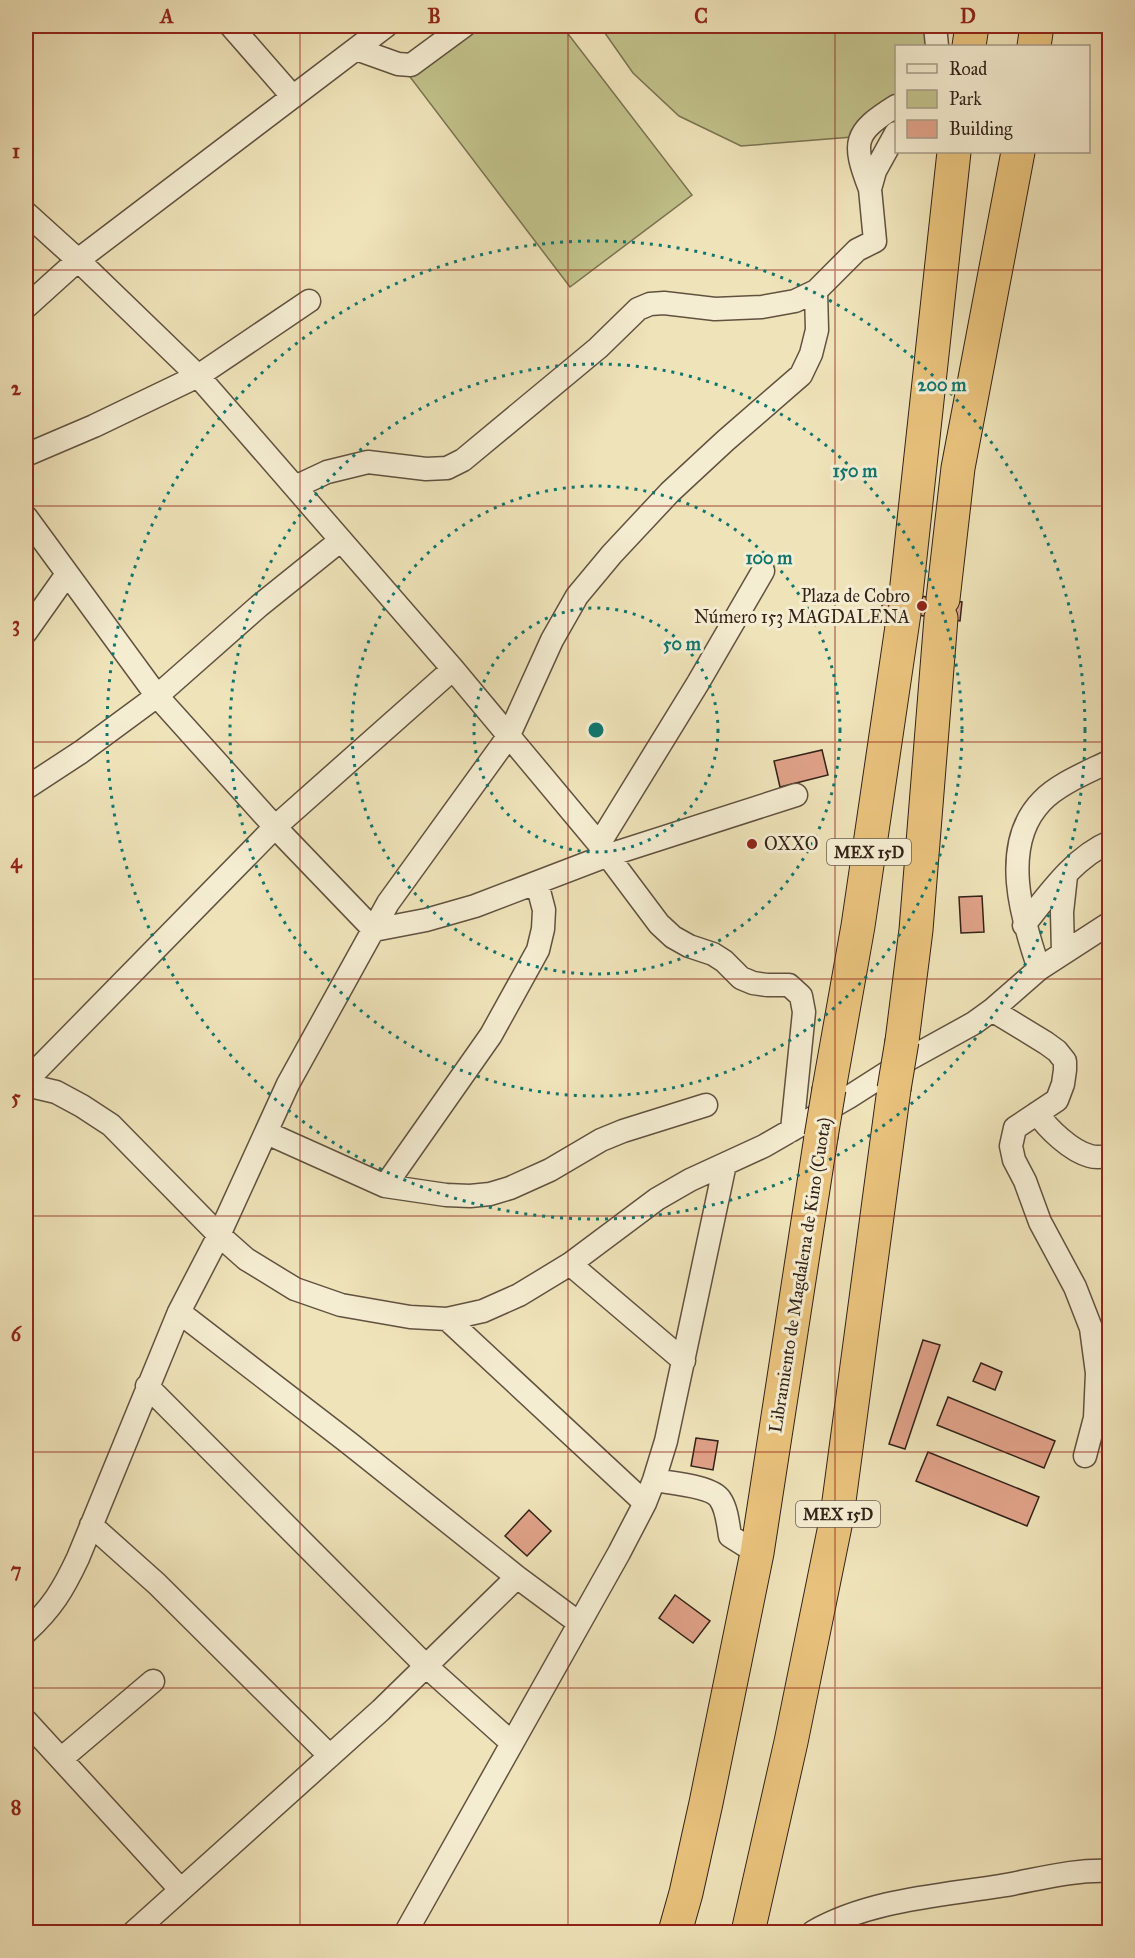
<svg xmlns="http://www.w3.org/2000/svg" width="1135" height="1958" font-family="'IM FELL Great Primer',serif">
  <rect width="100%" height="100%" fill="#efe3b9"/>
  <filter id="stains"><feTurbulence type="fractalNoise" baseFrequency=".00333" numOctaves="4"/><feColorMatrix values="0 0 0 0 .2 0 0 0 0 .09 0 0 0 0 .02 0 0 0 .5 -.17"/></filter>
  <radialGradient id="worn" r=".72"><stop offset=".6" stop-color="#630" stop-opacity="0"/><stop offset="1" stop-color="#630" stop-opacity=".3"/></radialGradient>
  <!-- green -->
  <path fill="#c1c18a" stroke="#7a7251" stroke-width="1.5" d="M470,26h92l130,169 -122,92 -163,-214z
    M600,26h335l-5,20h-34v61l-31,29 -124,10 -62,-30 -46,-43z"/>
  <!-- building -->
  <path fill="#e0a289" stroke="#322218" stroke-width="1.5" d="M885,591l77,11 -2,19 -79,-11z
    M822,750l6,25 -48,12 -6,-26z
    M982,896l2,36 -23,1 -2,-36z
    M923,1340l17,5 -35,104 -16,-5z
    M981,1363l21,9 -7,18 -22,-9z
    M948,1397l107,44 -11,27 -107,-43z
    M696,1438l22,3 -5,29 -22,-4z
    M928,1452l111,45 -12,29 -111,-45z
    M529,1510l22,21 -24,25 -22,-20z
    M675,1595l35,26 -17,22 -34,-25z"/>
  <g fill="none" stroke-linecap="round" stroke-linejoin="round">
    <!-- minor casing -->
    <g stroke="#615240" stroke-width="25">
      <path id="minor" d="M231,26l62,71
        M935,26l2,20
        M356,49l42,15 13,1 53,-39
        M870,189c-18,-47 -17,-56 26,-83
        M26,213l52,47 120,116 49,56 206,237 146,175 60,80 14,13 16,9 24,8 11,7 17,17 12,5 14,2h22l12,11 3,16 -12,118
        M26,307l52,-47 308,-234
        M26,455l68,-29 104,-50 111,-75
        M295,487l32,-15 41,-10 58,7 21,-1 16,-8 135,-112 40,-39 12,-5 14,-1 51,6 47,-2 33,-6 21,-10 41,-41 18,-9 -5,-52 5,-18 21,-38
        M26,517l131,179 118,131 99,103 52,-10 49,-14 131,-50 190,-61
        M26,632l41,-58
        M26,788l55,-36 76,-56 102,-90 82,-66
        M599,844l99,-161 65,-112
        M1024,925c24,-30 50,-68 86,-83
        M1063,953l-1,-41 4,-36
        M1039,969c-17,-50 -40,-124 3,-168 16,-17 46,-29 68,-40
        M992,1010l54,33 11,8 8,10v9l-2,14 -6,16 -42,28 -4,18 3,14 11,21 15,41 35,65 16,41 6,45 -2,45 -10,38
        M26,1081l249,-254 178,-158
        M26,1085l30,7 26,14 29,19 108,110 27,24 49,30 46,16 69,12 37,2 36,-8 36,-16 51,-31 87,-65 33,-19 74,-34 85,-49 58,-37 67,-37 18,-13 47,-41 71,-46
        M1037,1113c11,16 34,38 53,43 6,2 13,1 20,0
        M267,1133l118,53 61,9 24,1 20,-2 20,-6 40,-18 51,-30 22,-9 83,-26
        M385,1186l106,-151 47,-85 5,-21 1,-19 -7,-27
        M570,1264l114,97
        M179,1312l170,131 168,134 62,46
        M447,1319l198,184
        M147,1386l279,280 86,77
        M654,1480c16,3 58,6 66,19 7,10 8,25 10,37l27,17
        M91,1525l66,59 173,172
        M26,1632c26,-24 37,-42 52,-74l101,-246 40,-77 69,-151 100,-181 120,-166 44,-97 25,-44 35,-42 58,-62 55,-51 76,-66 10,-21 6,-24 -1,-39
        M26,1721l154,168
        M61,1759l92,-78
        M134,1932l247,-222 136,-133
        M406,1932l213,-379 26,-50 9,-23 12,-39 59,-277
        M813,1932c56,-32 124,-36 187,-46 37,-6 72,-17 110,-15"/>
    </g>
    <!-- highway casing -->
    <g stroke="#322218" stroke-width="35">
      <path id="highway" d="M969,46l3,-20
        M1034,46l3,-20
        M906,594l48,-442
        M943,599l15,-131 60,-316
        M902,1041l14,-111 25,-312
        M829,1089l29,-163 46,-313
        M675,1932l11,-39 20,-90 51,-250 64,-416
        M748,1932l43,-190 46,-226 57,-427"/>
    </g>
    <!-- minor -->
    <use href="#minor" stroke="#f5edd2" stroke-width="22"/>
    <!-- highway -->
    <use href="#highway" stroke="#e8c27c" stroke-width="33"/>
    <!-- highway-bridge casing -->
    <g stroke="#322218" stroke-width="35" stroke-linecap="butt">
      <path id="highway-bridge" d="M894,1089l8,-48
        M821,1137l8,-48"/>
    </g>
    <!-- highway-bridge -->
    <use href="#highway-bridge" stroke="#e8c27c" stroke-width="33"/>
  </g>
  <!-- grid -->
  <path fill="none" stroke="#8f2418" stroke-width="1.5" stroke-opacity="0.55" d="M300,26v1906M568,26v1906M835,26v1906M26,270h1084M26,506h1084M26,742h1084M26,979h1084M26,1216h1084M26,1452h1084M26,1688h1084"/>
  <!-- distance rings -->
  <g fill="none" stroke="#0f766e" stroke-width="3" stroke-dasharray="3 6">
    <circle cx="596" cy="730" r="122"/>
    <circle cx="596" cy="730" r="244"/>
    <circle cx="596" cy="730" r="366"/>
    <circle cx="596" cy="730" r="489"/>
  </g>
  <!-- markers -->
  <g fill="#8f2418" stroke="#f5edd2" stroke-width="2">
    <circle cx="922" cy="606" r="6"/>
    <circle cx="752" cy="844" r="6"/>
  </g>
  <g text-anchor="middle" stroke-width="6" stroke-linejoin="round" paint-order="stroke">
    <!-- shield labels -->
    <g fill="#f5edd2" stroke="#6c5f50" stroke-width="1.5">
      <rect x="827" y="839" width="84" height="26" rx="4.5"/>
      <rect x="796" y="1501" width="84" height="26" rx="4.5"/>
    </g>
    <g font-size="16" font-weight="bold" fill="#322218">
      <text x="869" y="858">MEX 15D</text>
      <text x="838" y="1520">MEX 15D</text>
    </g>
    <!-- poi labels -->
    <g font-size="18" fill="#322218" stroke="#f5edd2" text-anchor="end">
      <text x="910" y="602">Plaza de Cobro<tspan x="910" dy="21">Número 153 MAGDALENA</tspan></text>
      <text x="764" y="850" text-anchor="start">OXXO</text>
    </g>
    <!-- street labels -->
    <g font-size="18" fill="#322218" stroke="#f5edd2">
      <text transform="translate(800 1275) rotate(-81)" y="6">Libramiento de Magdalena de Kino (Cuota)</text>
    </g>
  </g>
  <circle cx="596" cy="730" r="9" fill="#0f766e" stroke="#f5edd2" stroke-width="3"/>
  <g font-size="18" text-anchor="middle" font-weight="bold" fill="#0f766e" stroke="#f5edd2" stroke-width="6" stroke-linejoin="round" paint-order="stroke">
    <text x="942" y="391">200 m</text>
    <text x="855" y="477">150 m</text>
    <text x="769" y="564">100 m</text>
    <text x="682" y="650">50 m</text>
  </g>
  <!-- margin -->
  <rect width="1135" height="1958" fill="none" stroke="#efe3b9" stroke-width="66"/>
  <!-- legend -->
  <rect x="895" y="45" width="195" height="108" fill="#f5edd2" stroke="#a79c88" stroke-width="1.5"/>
  <rect x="907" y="64" width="30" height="9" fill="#f5edd2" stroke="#a79c88" stroke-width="1.5"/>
  <text x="949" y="75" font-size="18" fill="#322218">Road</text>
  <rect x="907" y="90" width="30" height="18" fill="#c1c18a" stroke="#a79c88" stroke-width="1.5"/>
  <text x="949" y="105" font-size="18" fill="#322218">Park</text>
  <rect x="907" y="120" width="30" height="18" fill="#e0a289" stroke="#a79c88" stroke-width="1.5"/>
  <text x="949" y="135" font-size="18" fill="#322218">Building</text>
  <rect x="33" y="33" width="1069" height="1892" fill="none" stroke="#8f2418" stroke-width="2"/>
  <g font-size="20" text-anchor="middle" font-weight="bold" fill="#8f2418">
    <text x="167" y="23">A</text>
    <text x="434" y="23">B</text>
    <text x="701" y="23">C</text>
    <text x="968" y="23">D</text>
    <text x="16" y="158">1</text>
    <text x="16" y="395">2</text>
    <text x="16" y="631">3</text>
    <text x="16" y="868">4</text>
    <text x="16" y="1104">5</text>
    <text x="16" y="1341">6</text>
    <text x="16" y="1577">7</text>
    <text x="16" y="1814">8</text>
  </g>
  <rect width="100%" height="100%" filter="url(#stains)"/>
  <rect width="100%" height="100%" fill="url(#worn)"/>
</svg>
